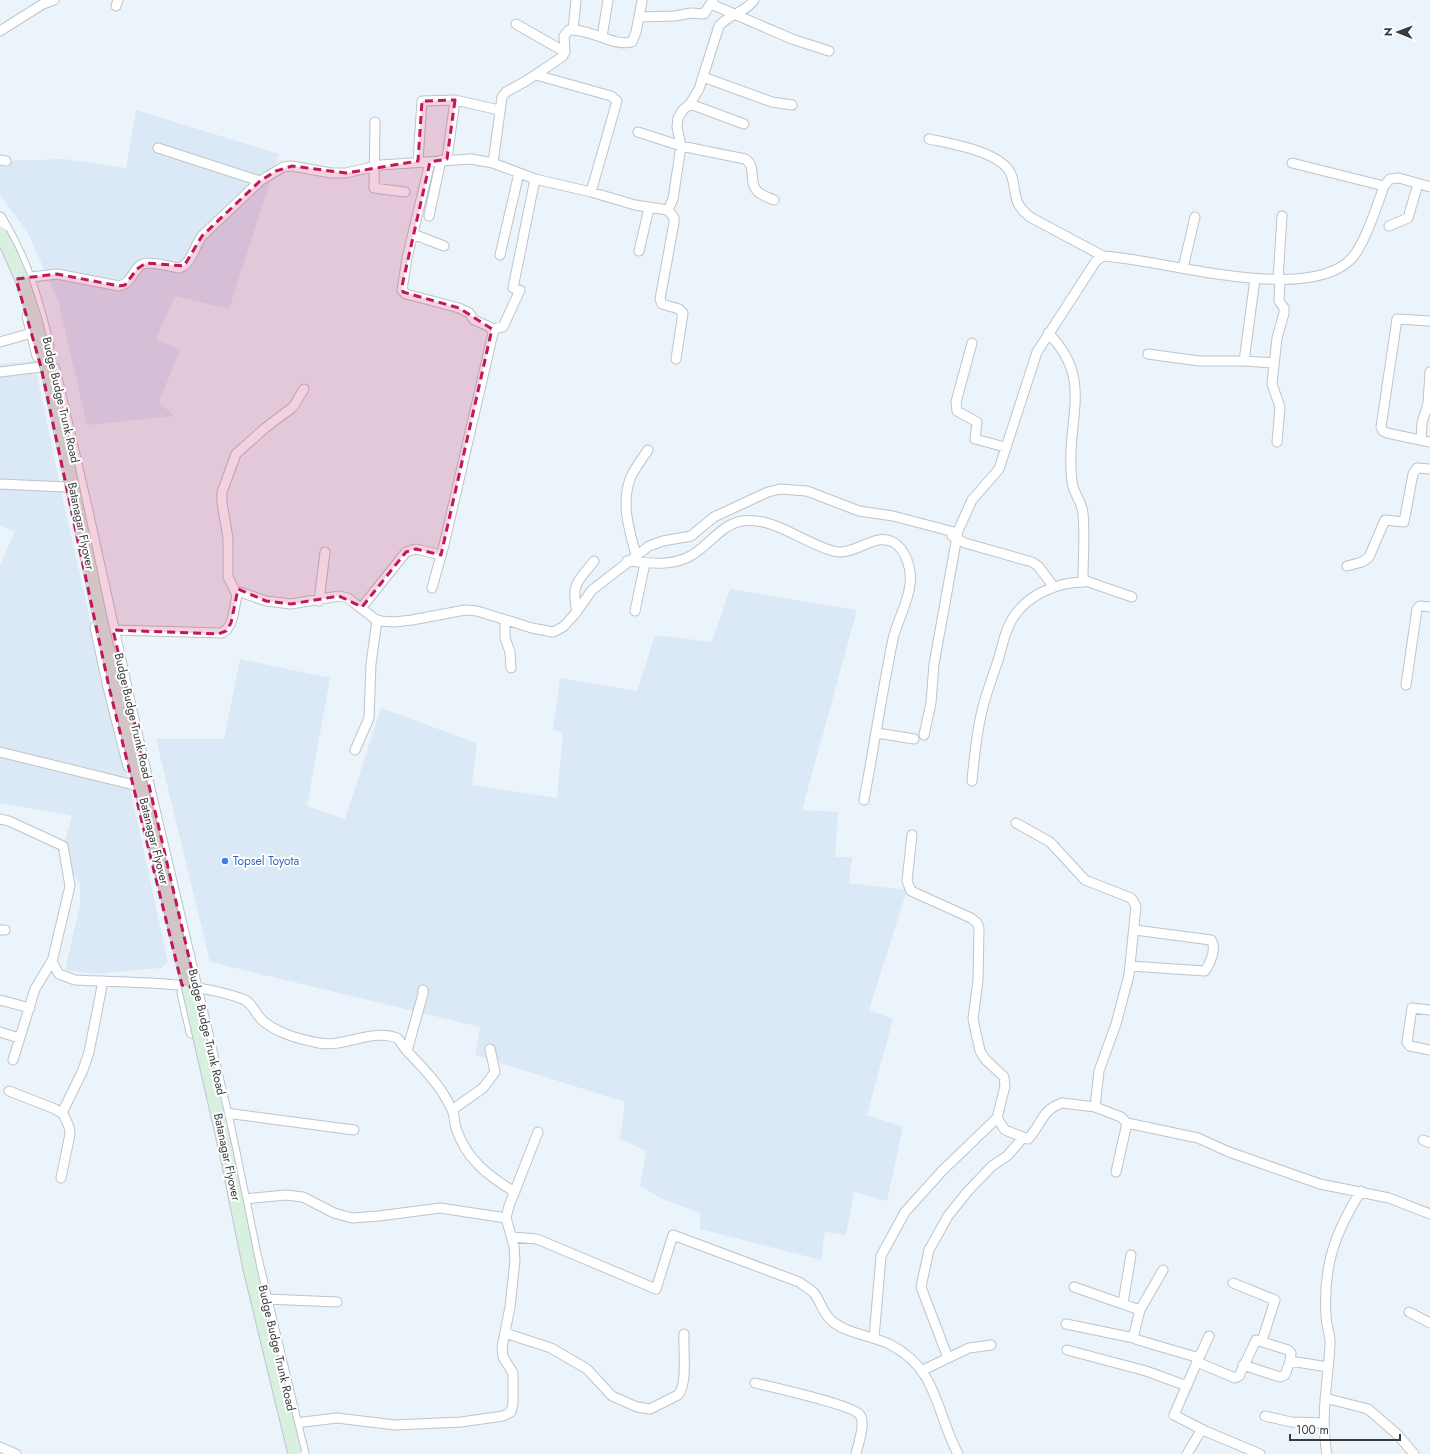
<svg xmlns="http://www.w3.org/2000/svg" width="1430" height="1454" font-family="Jost,sans-serif">
  <rect width="100%" height="100%" fill="#ecf4fb"/>
  <!-- built -->
  <path fill="#dbe8f5" d="M136,110l143,44 -50,155 -54,-13 -19,43 24,11 -21,52 15,14 -87,9 -29,-125 -31,-69 -27,-36v-34l64,-2 62,9z
    M34,361l36,171 60,256 38,174 -7,6 -68,6 -28,-4 15,-65v-22l-20,-26 12,-41 -72,-13v-237l15,-35 -15,-5v-162z
    M730,589l127,21 -55,200 36,2 -3,45h17l-3,26 58,7 -38,120 24,9 -26,96 36,12 -16,74 -33,-9 -8,43 -21,-3 -4,28 -121,-31v-16l-38,-14 -22,-13 6,-35 -26,-12 5,-37 -150,-47 5,-28 -270,-65 -54,-223h68l16,-80 90,19 -23,128 38,13 36,-111 96,35 -5,42 85,13 6,-65 -10,-3 7,-52 77,13 18,-56 57,7z"/>
  <g fill="none" stroke-linecap="round" stroke-linejoin="round">
    <!-- minor casing -->
    <g stroke="#bdc4cb" stroke-width="11">
      <path id="minor" d="M711,4l81,35 37,12
        M116,6l2,-6
        M639,17l36,-1 16,-3 13,1 9,-14
        M516,24l49,28
        M573,30l3,-30
        M0,31l43,-27 11,-4
        M602,37l6,-37
        M536,75l75,21 6,5 -26,91
        M703,77l69,25 20,3
        M690,104l54,20
        M375,122l-1,66 31,4
        M638,132l43,14 64,13c12,7 3,22 12,32 4,4 12,7 17,9
        M929,139c23,5 76,13 83,38 5,20 1,26 18,40l73,39
        M158,148l102,33
        M447,159l8,-59
        M0,160l6,1
        M418,161l4,-60 33,-1 44,10
        M430,162l-23,96 -5,32 4,4 53,14 10,5 5,7 16,7 3,6 -49,212 -12,43
        M493,163l9,-66 4,-5 20,-11 36,-24 3,-5 -1,-16 5,-6c20,-2 45,17 63,12l4,-10 6,-31
        M1292,163l92,23
        M668,210l6,8v5l-14,76 2,5 17,5 4,4 -7,46
        M429,216l12,-56
        M1389,226l19,-8 10,-34
        M413,234l31,12
        M639,251l10,-43
        M500,255l19,-82
        M1183,268l12,-51
        M23,278l34,-4 62,12c15,-3 14,-22 28,-23 10,0 22,3 32,5 13,-4 15,-22 23,-32l58,-55 23,-14 9,-1 39,7h15l35,-8 90,-6 22,4 42,16 56,13 44,13 33,5 5,-11 8,-53 -4,-19 1,-9 5,-8 7,-6 9,-15 20,-63c10,-12 26,-13 35,-26
        M1278,280l4,-64
        M513,288l22,-109
        M1430,321l-33,-2 -16,108 2,4 4,2 43,9
        M492,329l11,-2 17,-37
        M1048,333c45,45 20,82 23,136 0,6 1,13 2,18 3,9 9,16 10,26 2,22 0,46 0,67l49,17
        M0,342l32,-9
        M972,343l-16,59 1,9 20,11 -2,17 30,8
        M1148,354l51,7h45l11,-82
        M1244,361l30,2
        M0,372l41,-5
        M1421,440l1,-17 6,-20 2,-31
        M1277,442l3,-35 -8,-23 5,-46 7,-25v-5l-5,-7 1,-21
        M0,484l66,3
        M952,536l13,7 67,19 6,4 16,21
        M636,555c-7,-26 -15,-50 -6,-76 4,-10 12,-20 18,-29
        M627,561c21,2 46,6 65,-6 16,-9 30,-31 50,-34 31,-5 61,22 91,30 21,6 41,-19 60,-9 13,7 19,28 17,42 -2,20 -13,37 -17,55 -11,53 -19,108 -29,161
        M1347,566l15,-4 7,-5 16,-37 19,2 9,-48 4,-6 13,1
        M237,595l-9,-18v-39l-6,-35v-11l14,-38 29,-26 28,-21 11,-18
        M319,601l6,-49
        M362,607l44,-55 10,-3 25,6
        M635,611l10,-48
        M577,612c-6,-29 0,-29 17,-51
        M505,620v18l5,14 1,16
        M113,630l109,3c12,-6 12,-26 15,-38l3,-3 26,9 25,3 48,-8 9,2 27,21 6,2 13,1 18,-2 53,-10 12,1 55,17 21,4 10,-5 12,-13 17,-24 57,-44 14,-5 28,-5 23,-19 54,-25 12,-3 27,2 52,20 34,5 61,16 4,-1 14,-31 27,-31 38,-117 59,-91 7,-5c59,3 205,50 249,2 13,-15 25,-52 32,-72l6,-7 9,-1 31,9
        M1406,685l11,-76 3,-3 10,1
        M877,733l37,6
        M924,735l7,-32 3,-39 24,-133
        M355,750l14,-32 2,-54 6,-44
        M0,752l134,33
        M972,781c2,-22 4,-44 9,-66 4,-20 12,-38 18,-58 4,-14 7,-30 16,-42 14,-21 44,-33 69,-33
        M0,819l9,2 54,25 7,40 -18,76 7,12 16,6c55,3 115,0 168,19 10,4 12,15 20,22 16,13 36,18 56,22 26,5 53,-15 78,-5 4,4 7,10 11,14 16,17 33,34 43,56 4,6 3,14 5,20 10,31 32,48 59,64
        M912,835l-5,46 4,10 60,27 6,5 2,5 -1,52 -5,39 7,32 5,8 19,18 1,9 -8,32 8,12 23,9c13,-13 13,-29 34,-36l33,4 4,-36 17,-47 13,-49 7,-69 -5,-8 -46,-18 -35,-38 -34,-19
        M0,930h5
        M1130,966l75,5c5,-7 12,-23 6,-31l-76,-10
        M0,1000l30,8
        M1430,1010l-18,-2 -5,34 3,4 20,4
        M0,1032l19,6
        M407,1051l16,-57v-4
        M13,1060l22,-71 18,-30
        M9,1091l46,18 8,5
        M1095,1107l26,10 6,6 -11,49
        M452,1110l31,-22 12,-16 -5,-23
        M226,1113l128,17
        M1127,1123l71,15 31,14 91,32 69,14 41,16
        M1423,1140l7,3
        M61,1178l9,-44c0,-11 -7,-16 -7,-23l20,-41 6,-18 14,-71
        M244,1199l42,-4 17,2 31,16 18,5 27,-2 61,-8 66,10
        M512,1237l25,2 119,50 17,-54 126,47c5,4 11,7 15,11 7,9 9,21 18,28 15,13 42,15 59,24 47,24 45,68 67,109
        M1233,1283l42,17 -13,41
        M1074,1287l66,23 -6,24v4l4,2 58,17 1,5 -23,53 31,16 55,23
        M266,1299l71,3
        M1123,1303l8,-48
        M1140,1310l23,-40
        M1409,1312l21,11
        M1066,1324l68,14
        M505,1333l46,15 36,21 25,27 25,11 13,2 28,-14c10,-12 5,-44 6,-61
        M1209,1336l-12,26 38,16 4,-2 17,-36 32,10 3,3 -1,8
        M874,1338l7,-82 24,-44 37,-41 55,-53
        M1067,1350l79,21 41,15
        M948,1358l-27,-71 8,-37 19,-34 20,-25 24,-25 15,-10 16,-18
        M1243,1365l37,12 5,-2 5,-14 38,6
        M923,1370l46,-22 22,-3
        M755,1383c16,4 98,22 105,32 6,9 -2,29 -4,39
        M1325,1398l43,11 30,26 16,19
        M1265,1416l26,6 32,1
        M295,1423l42,-5 58,7 66,-3 42,-6 8,-4 2,-8v-31l-10,-16 -1,-10 8,-40 5,-47 -1,-14 -8,-28 3,-12 29,-74
        M0,1447l16,7
        M1187,1454l15,-25
        M1327,1454c-7,-37 1,-72 3,-109 1,-10 -4,-20 -4,-30 -3,-49 9,-83 35,-124"/>
    </g>
    <!-- tertiary casing -->
    <g stroke="#bdc4cb" stroke-width="13">
      <path id="tertiary" d="M0,218c26,44 36,79 48,128
        M28,316l10,40
        M54,369l32,138 53,239 89,377 27,131 48,200
        M96,627l13,60 20,79
        M183,993l9,39"/>
    </g>
    <!-- minor -->
    <use href="#minor" stroke="#fff" stroke-width="9"/>
    <!-- tertiary -->
    <use href="#tertiary" stroke="#fff" stroke-width="11"/>
    <!-- secondary-bridge casing -->
    <g stroke="#bdc4cb" stroke-width="15" stroke-linecap="butt">
      <path id="secondary-bridge" d="M0,233l9,17 13,30 13,40 12,47 55,260 62,254 62,270 24,118 45,185"/>
    </g>
    <!-- secondary-bridge -->
    <use href="#secondary-bridge" stroke="#d8f0e0" stroke-width="13"/>
  </g>
  <!-- marked area -->
  <path fill="#c2185b" fill-opacity="0.2" stroke="#c2185b" stroke-width="3" stroke-dasharray="8 5" stroke-linejoin="round" d="M455,100l-8,59 -17,3 -28,124 1,6 56,16 33,21 -51,226 -25,-6 -10,3 -44,55 -23,-11 -48,8 -25,-3 -28,-12 -7,34 -5,8 -8,3 -105,-4 83,358 -14,-3 -73,-298 -68,-320 -25,-88 41,-5 62,12 6,-1 12,-16 9,-6 38,3 18,-30 58,-55 16,-10 16,-5 54,7 72,-12 4,-60z"/>
  <!-- markers -->
  <circle fill="#3f7fe0" stroke="#fff" stroke-width="1.5" cx="225" cy="861" r="4"/>
  <g text-anchor="middle" stroke-width="4" stroke-linejoin="round" paint-order="stroke">
    <!-- street labels -->
    <g font-size="12" fill="#383b3e" stroke="#fff">
      <text transform="translate(61 400) rotate(77)" y="4">Budge Budge Trunk Road</text>
      <text transform="translate(81 526) rotate(78)" y="4">Batanagar Flyover</text>
      <text transform="translate(133 716) rotate(77)" y="4">Budge Budge Trunk Road</text>
      <text transform="translate(154 841) rotate(76)" y="4">Batanagar Flyover</text>
      <text transform="translate(207 1032) rotate(77)" y="4">Budge Budge Trunk Road</text>
      <text transform="translate(227 1157) rotate(78)" y="4">Batanagar Flyover</text>
      <text transform="translate(277 1348) rotate(77)" y="4">Budge Budge Trunk Road</text>
    </g>
    <!-- shop labels -->
    <g font-size="12" fill="#366cbe" stroke="#fff" text-anchor="start">
      <text x="233" y="865">Topsel Toyota</text>
    </g>
  </g>
  <!-- north arrow -->
  <g transform="translate(1398 32) rotate(271)" stroke="#ffffff" stroke-width="3" paint-order="stroke">
  <path d="M0-3L7 15L0 10L-7 15Z" fill="#383b3e"/>
  <text y="-6" font-size="11" font-weight="bold" text-anchor="middle" fill="#383b3e">N</text>
  </g>
  <!-- scale -->
  <path d="M1290 1434v6h110v-6" fill="none" stroke="#383b3e" stroke-width="2"/>
  <text x="1296" y="1434" font-size="12" fill="#383b3e" stroke="#ffffff" stroke-width="3" paint-order="stroke">100 m</text>
</svg>
